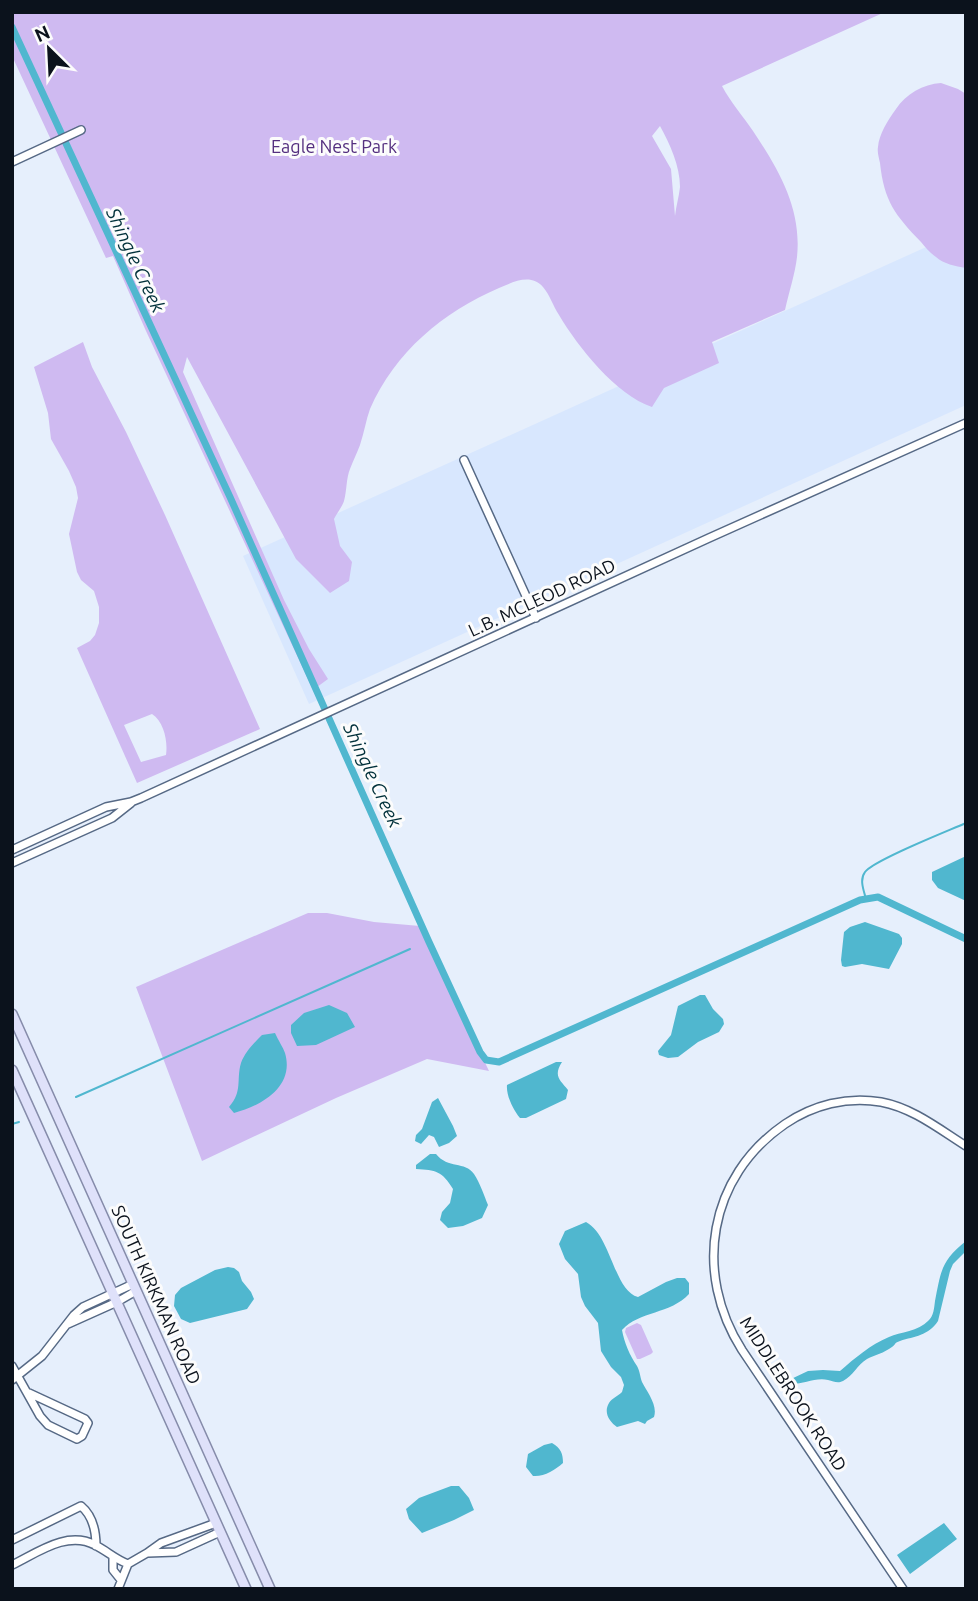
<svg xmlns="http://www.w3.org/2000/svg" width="978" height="1601" font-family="Ubuntu,sans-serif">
  <rect width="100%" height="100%" fill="#e6effc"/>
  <!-- built -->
  <path fill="#d8e7fe" d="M966,229v176l-657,299 -66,-148z"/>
  <!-- green -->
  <path fill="#cfbaf1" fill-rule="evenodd" d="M12,12h873l-163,74c9,17 21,30 31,45 26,39 49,78 44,126 -2,17 -8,35 -12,53l-73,32 7,21 -55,25 -12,19c-36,-12 -74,-60 -93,-92 -6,-9 -9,-20 -16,-28 -12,-14 -30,-5 -44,1 -56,24 -104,64 -129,121 -4,11 -6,24 -10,36 -3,8 -7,16 -10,24 -4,10 -3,21 -6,32 -2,6 -7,12 -10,18l6,27 12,16 -3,19 -19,12 -34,-34 -109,-202 -4,15 101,228 25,49 19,30 -15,11 -167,-359 -33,-75 -7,2 -94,-202zM660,126c10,18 20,40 20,61 -1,10 -4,19 -5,29l-4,-47 -19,-33z
    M941,83l17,6 8,5v174c-11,-2 -22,-4 -30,-11 -6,-4 -11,-10 -15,-15 -26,-27 -37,-41 -41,-79 -1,-5 -3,-11 -2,-16 1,-13 10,-27 18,-38 10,-15 27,-25 45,-26z
    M83,342l9,25 34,65 39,83 95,214 -123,54 -60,-135 13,-7 5,-6 4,-12v-16l-5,-16 -13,-11 -4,-8 -8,-38 9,-36 -2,-11 -7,-16 -18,-32 -3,-26 -14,-46zM152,714c12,8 16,27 14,41l-25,7 -17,-37z
    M308,913h19l47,9 46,4 69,145 -62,-12 -91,39 -134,63 -66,-174z
    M637,1323l4,2 12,27 -2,2 -11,5h-3l-12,-27 1,-4z"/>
  <!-- water -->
  <path fill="#50b7cf" d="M966,856v45l-28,-13 -6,-8v-8z
    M865,922l34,12 3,4v6l-13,25 -27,-5 -17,3 -3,-1 -1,-6 3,-28 6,-5z
    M700,995h5l8,14 10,10 1,5 -5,8 -21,10 -20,15 -10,1 -9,-3 -1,-4 13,-16 7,-29z
    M329,1005l18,8 8,14 -39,18 -19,1 -6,-13v-8l13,-12z
    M275,1033c3,7 8,14 10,20 10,34 -24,53 -51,60l-5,-6c14,-16 7,-27 12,-44 4,-11 13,-20 21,-28z
    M556,1062h6c-9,14 -2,18 6,28l-2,9 -40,19h-6c-7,-8 -14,-23 -13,-33z
    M438,1098l15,28 4,10 -8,7 -10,4 -5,-10 -5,-2 -8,9 -6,-3 1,-6 6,-6 10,-27z
    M430,1154h6c12,15 29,7 38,20 6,9 10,21 14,31l-6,13 -19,8 -15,2 -8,-8 2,-8 8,-9 3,-14c-11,-18 -17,-19 -37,-20v-4z
    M586,1222c25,13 28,69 52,75l28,-15 11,-4h8l4,5v11c-18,20 -50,17 -67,36 2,12 8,26 15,36 3,5 3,11 5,16 5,10 16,23 12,35l-7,4 -2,3 -7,-3 -21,6c-7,-5 -14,-14 -8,-24 3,-5 9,-7 13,-11l2,-7 -3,-8 -10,-10 -10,-16 -3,-28 -13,-17 -4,-9 -3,-23 -13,-15 -6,-15 6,-13z
    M966,1241v10l-13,13 -3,7 -12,50c-10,15 -23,15 -38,20 -6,2 -3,2 -8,6 -8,6 -17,8 -25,12 -10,6 -14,17 -24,22 -6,3 -9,0 -15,-1 -13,-3 -26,5 -38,4l-1,-4 19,-9 15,-1 17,1c15,-13 30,-26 49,-34 11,-5 30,-6 39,-16 6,-5 6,-13 7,-20 6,-30 6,-40 31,-60z
    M228,1267l6,1 5,4 3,9 9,11 3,7 -7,10 -57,14 -9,-4 -7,-13 1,-11 6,-7 34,-18z
    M552,1443c9,5 11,11 11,20 -8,7 -19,14 -30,13l-7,-9 2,-13 16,-9z
    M451,1486h8l10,12 5,12 -20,10 -32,13 -13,-14 -3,-10 13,-11z
    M944,1523l13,16 -47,35 -13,-19z"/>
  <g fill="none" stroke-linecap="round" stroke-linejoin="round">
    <!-- stream -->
    <path stroke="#50b7cf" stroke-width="2" d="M866,899c-2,-8 -7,-19 -1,-27 9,-12 83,-41 101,-49
      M76,1097l334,-148
      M12,1124l7,-2"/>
    <!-- canal -->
    <path stroke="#50b7cf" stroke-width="7" d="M12,27l218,470 199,445 51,110 6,8 13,2 361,-162 18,-3 88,42"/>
    <!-- minor casing -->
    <g stroke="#566985" stroke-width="10">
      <path id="minor" d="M12,162l69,-32
        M464,460l72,158
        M12,850l94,-43 25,-5 10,-4 568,-260 257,-115
        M12,863l100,-45 19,-15
        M68,1324l49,-22 19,-11
        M12,1366l28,50 8,9 29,14 5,-3 6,-13 -3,-4 -56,-26
        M12,1380l30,-24 32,-41 9,-8 50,-23
        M12,1540l69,-34c12,10 15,25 15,40
        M148,1553l28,-1 44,-20
        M113,1558v12l8,10
        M12,1565c25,-12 55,-35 83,-20 12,6 20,14 33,19
        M118,1589l10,-25 19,-11 14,-10 55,-20
        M903,1589l-161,-239c-49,-77 -34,-173 43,-226 28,-19 62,-28 96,-22 32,6 58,27 85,44"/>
    </g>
    <!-- major casing -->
    <g stroke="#868caa" stroke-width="12">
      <path id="major" d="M12,1014l258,575
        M12,1070l234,519"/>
    </g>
    <!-- minor -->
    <use href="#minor" stroke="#fff" stroke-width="7"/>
    <!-- major -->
    <use href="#major" stroke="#dfe1fa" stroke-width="9"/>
  </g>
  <g text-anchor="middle" stroke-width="6" stroke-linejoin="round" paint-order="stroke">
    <!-- park labels -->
    <g font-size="18" fill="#542f7f" stroke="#fcfcfc">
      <text x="334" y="153">Eagle Nest Park</text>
    </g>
    <!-- street labels -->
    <g font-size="18" fill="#0b121c" stroke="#fcfcfc">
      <text transform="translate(542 598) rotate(-25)" y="6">L.B. MCLEOD ROAD</text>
      <text transform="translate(156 1295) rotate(66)" y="6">SOUTH KIRKMAN ROAD</text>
      <text transform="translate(793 1394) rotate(57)" y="6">MIDDLEBROOK ROAD</text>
    </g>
    <!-- water labels -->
    <g font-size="19" font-style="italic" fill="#00303a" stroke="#fcfcfc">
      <text transform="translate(136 260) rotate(65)" y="7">Shingle Creek</text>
      <text transform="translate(373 775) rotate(65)" y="7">Shingle Creek</text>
    </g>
  </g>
  <!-- border -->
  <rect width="978" height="1601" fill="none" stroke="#0b121c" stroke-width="28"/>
  <!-- north arrow -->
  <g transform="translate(49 49) rotate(336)" stroke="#fcfcfc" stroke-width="5" paint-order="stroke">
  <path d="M0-5L12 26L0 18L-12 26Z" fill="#0b121c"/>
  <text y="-10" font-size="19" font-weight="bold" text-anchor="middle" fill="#0b121c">N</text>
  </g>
</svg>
